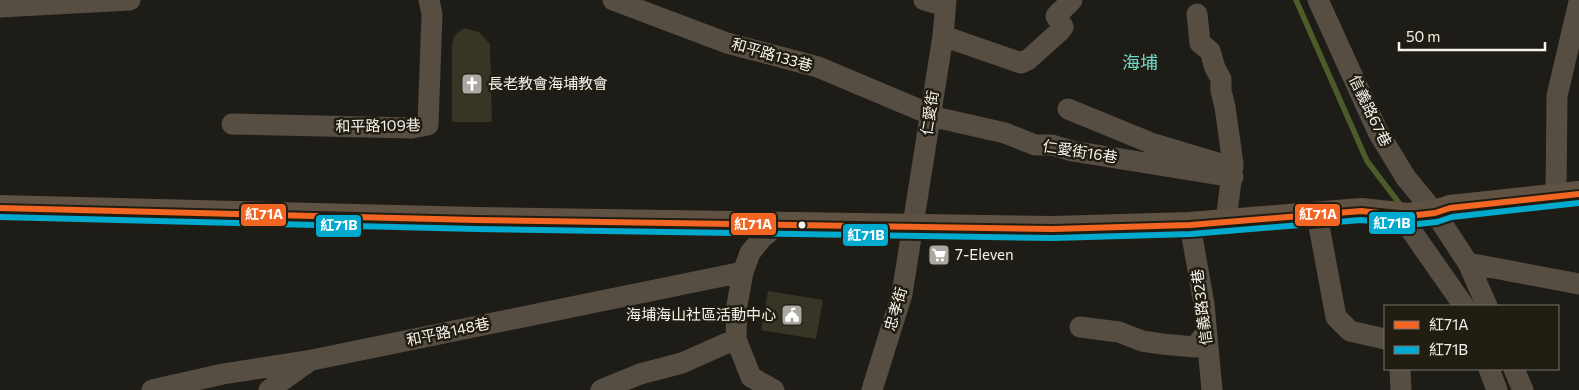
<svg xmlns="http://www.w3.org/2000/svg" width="1579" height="390" font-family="Commissioner,'Noto Sans TC',sans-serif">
  <rect width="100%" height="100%" fill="#1e1c16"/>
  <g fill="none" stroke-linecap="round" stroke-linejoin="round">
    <!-- stream -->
    <path stroke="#4b5c2a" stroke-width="5.5" d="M1296,0l71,161 35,46"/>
  </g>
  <!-- building -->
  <path fill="#373525" d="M464,28l15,4 11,12 2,78h-40v-76l2,-10z
    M768,291l55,9 -7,39 -55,-9z"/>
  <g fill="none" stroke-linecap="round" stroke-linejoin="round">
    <!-- minor -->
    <path stroke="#564d43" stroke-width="21" d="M613,0l114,43 91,24 121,51 66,15 30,12h17l20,6 161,26
      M924,0l21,6
      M1318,0l60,132 28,46 29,35 33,50 19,43
      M0,7l130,-7
      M1197,14l3,29 10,8 5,17 6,11v12l4,16 8,57 -7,57
      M943,36l78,27 8,-4 31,-28 3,-4 -7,-11 16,-16
      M1068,109l83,34 67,20
      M232,124l180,4 16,-3 4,-111 -3,-14
      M1556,197l1,-101 22,-94
      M1317,215l19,102 14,14 35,8
      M1401,216l63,90
      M1190,225l14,79 8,86
      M1468,263l111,21
      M1080,327l39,5 23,9 20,3 33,3 11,-14
      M1400,369l1,21
      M1489,369l8,21
      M1514,369l9,21
      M152,390l71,-16 89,-14 431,-88
      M269,390l39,-28
      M601,390l39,-16 42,-11 54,-24
      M774,390l-23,-13 -15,-38 1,-34 6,-33 7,-19 12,-15 17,-14
      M872,390l30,-96 41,-258 3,-36"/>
    <!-- major -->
    <path stroke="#605242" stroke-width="26" d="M0,208l476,12 577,9 137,-4 171,-14 47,5 27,-3 15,-5 129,-14"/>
    <!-- bus-1 casing -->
    <g stroke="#221d12" stroke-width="10">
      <path id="bus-1" d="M0,208l476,12 577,9 137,-4 171,-14 47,5 27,-3 15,-5 129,-14"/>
    </g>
    <!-- bus-2 casing -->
    <g stroke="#221d12" stroke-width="10">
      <path id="bus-2" d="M0,217l476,12 577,9 138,-4 170,-14 47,5 29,-3 15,-5 127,-14"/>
    </g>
    <!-- bus-1 -->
    <use href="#bus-1" stroke="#f26522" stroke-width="6"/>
    <!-- bus-2 -->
    <use href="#bus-2" stroke="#00a9ce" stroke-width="6"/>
  </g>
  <!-- icons -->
  <defs>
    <g id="church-square" transform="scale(1.125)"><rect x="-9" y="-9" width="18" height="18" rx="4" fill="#aaa8a0" stroke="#221d12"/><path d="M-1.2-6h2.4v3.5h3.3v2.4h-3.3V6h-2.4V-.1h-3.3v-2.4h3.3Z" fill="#fff"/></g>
    <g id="supermarket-square" transform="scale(1.125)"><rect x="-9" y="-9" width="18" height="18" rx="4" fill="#aaa8a0" stroke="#221d12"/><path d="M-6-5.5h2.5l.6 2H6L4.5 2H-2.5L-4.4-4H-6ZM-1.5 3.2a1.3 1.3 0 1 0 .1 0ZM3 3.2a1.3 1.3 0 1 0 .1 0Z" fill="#fff"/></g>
    <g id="civic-square" transform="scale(1.125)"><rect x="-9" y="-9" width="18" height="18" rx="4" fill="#aaa8a0" stroke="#221d12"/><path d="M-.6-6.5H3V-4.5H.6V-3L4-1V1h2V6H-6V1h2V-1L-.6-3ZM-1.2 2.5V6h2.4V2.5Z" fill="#fff"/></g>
  </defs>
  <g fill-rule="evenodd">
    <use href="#church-square" x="472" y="84"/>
    <use href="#supermarket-square" x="939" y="255"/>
    <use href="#civic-square" x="792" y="315"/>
  </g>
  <!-- markers -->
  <circle fill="#f6f3eb" stroke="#221d12" stroke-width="2" cx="802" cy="225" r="4.5"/>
  <g text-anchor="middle" stroke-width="5" stroke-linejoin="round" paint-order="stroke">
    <!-- street labels -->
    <g font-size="15" fill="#f6f3eb" stroke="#221d12">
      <text transform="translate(772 55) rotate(16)" y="5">和平路133巷</text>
      <text transform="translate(1370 111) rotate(64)" y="5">信義路67巷</text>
      <text transform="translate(930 113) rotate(-81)" y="5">仁愛街</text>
      <text transform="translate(378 126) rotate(-1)" y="5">和平路109巷</text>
      <text transform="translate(1080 152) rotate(9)" y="5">仁愛街16巷</text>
      <text transform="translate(1202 307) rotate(-97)" y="5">信義路32巷</text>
      <text transform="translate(896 309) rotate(-74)" y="5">忠孝街</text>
      <text transform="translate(448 332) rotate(-12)" y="5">和平路148巷</text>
    </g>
    <!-- poi labels -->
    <g font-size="15" fill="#f6f3eb" stroke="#221d12" text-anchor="start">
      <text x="488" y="89">長老教會海埔教會</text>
      <text x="955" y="260">7-Eleven</text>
      <text x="776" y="320" text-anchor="end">海埔海山社區活動中心</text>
    </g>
    <!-- quarter labels -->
    <g font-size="18" fill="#6ed7c9" stroke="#221d12">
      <text x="1140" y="69">海埔</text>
    </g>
  </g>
  <g stroke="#221d12" stroke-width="2">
    <rect x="1294" y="203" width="47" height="24" rx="5" fill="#f26522"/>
    <rect x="240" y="203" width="47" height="24" rx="5" fill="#f26522"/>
    <rect x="1368" y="211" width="48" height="24" rx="5" fill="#00a9ce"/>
    <rect x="730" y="212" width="47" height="24" rx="5" fill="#f26522"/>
    <rect x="315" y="214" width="47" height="24" rx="5" fill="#00a9ce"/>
    <rect x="842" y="223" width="47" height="24" rx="5" fill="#00a9ce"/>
  </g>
  <g font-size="14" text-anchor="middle" font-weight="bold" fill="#fff">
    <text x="1318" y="219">紅71A</text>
    <text x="264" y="219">紅71A</text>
    <text x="1392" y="228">紅71B</text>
    <text x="753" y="229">紅71A</text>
    <text x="339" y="230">紅71B</text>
    <text x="866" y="240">紅71B</text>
  </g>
  <!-- legend -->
  <rect x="1384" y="305" width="175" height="65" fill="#221d12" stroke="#777369"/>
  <rect x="1394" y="321" width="25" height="8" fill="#f26522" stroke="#777369"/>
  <text x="1429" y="330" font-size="15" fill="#f6f3eb">紅71A</text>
  <rect x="1394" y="346" width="25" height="8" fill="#00a9ce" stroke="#777369"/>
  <text x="1429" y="355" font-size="15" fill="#f6f3eb">紅71B</text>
  <!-- scale -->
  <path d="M1399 42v8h146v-8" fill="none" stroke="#f6f3eb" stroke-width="2.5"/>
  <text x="1406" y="42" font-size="15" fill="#f6f3eb" stroke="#221d12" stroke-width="4" paint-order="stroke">50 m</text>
</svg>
